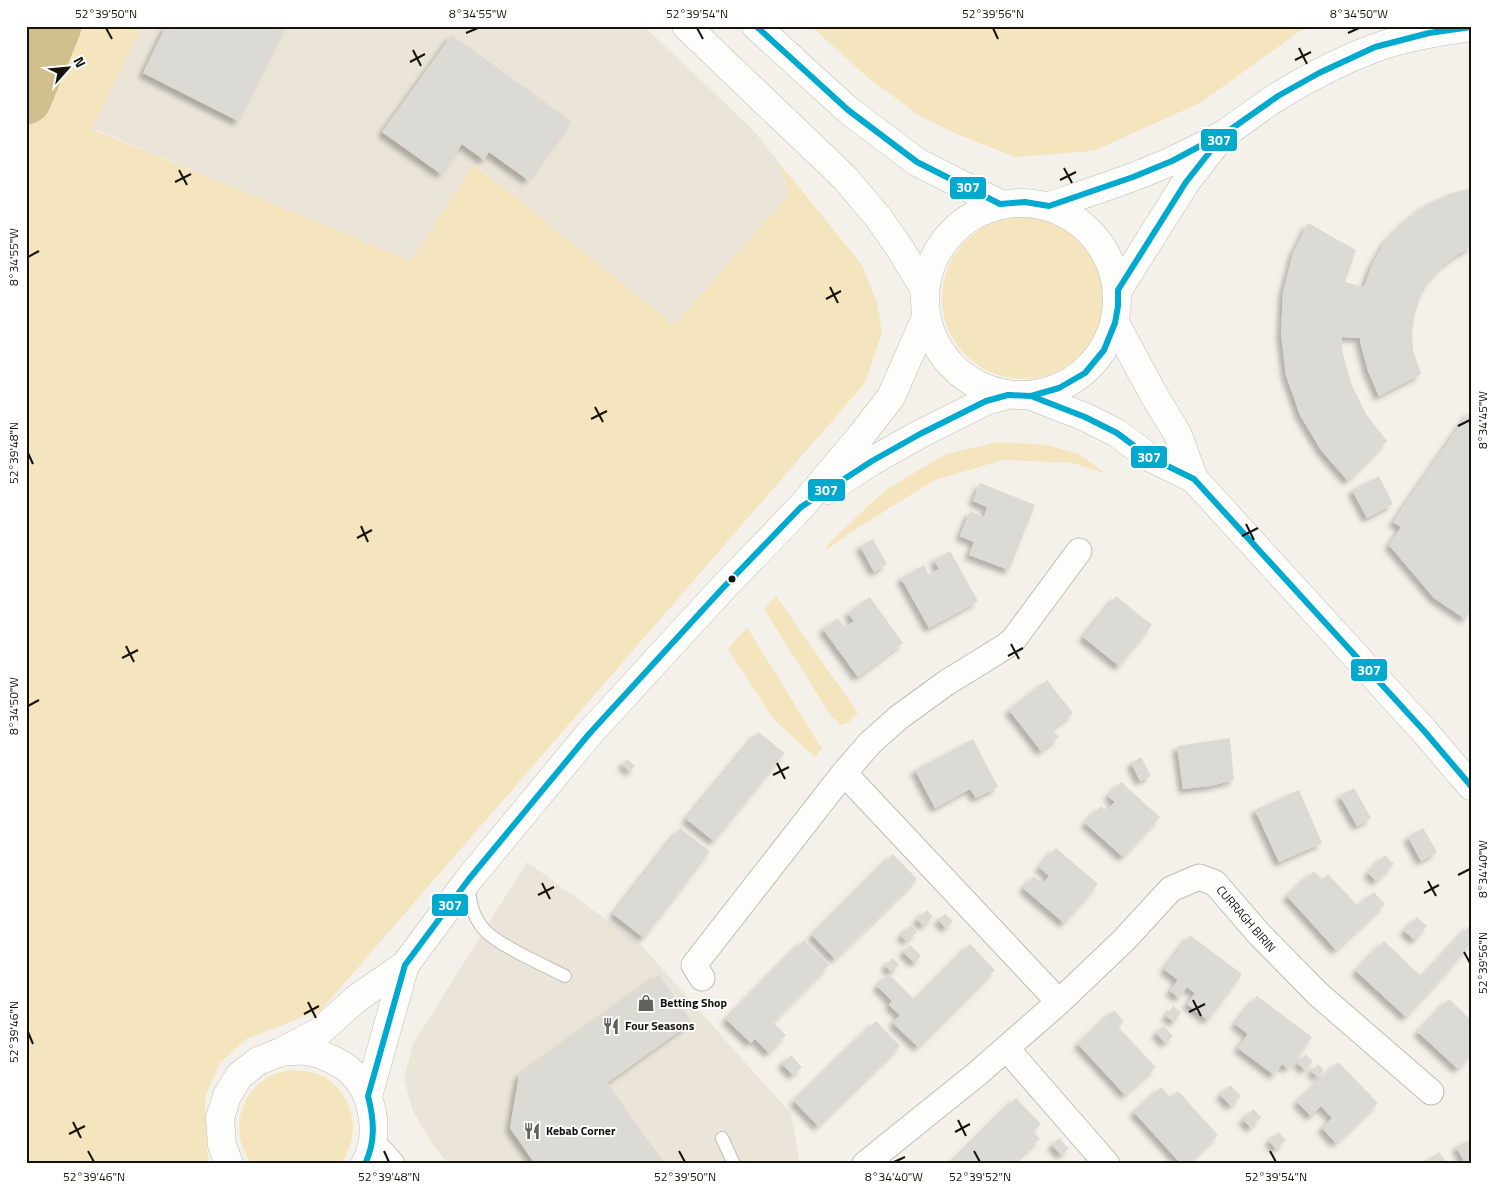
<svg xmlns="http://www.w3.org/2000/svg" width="1497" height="1190" font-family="'Titillium Web',sans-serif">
  <defs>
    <filter id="shadow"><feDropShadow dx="-4.5" dy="4.5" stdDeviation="2.5" flood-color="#0004"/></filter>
  </defs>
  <rect width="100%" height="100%" fill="#f4f1ea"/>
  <!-- built -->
  <path fill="#eae5d8" d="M142,26h502l109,104 27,34 9,31 -115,131 -199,-162 -64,97 -319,-133z
    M527,862l114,83 150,169 9,50h-352l-17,-22 -18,-31 -9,-32 9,-35z"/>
  <!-- green -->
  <path fill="#f5e5be" d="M26,26h116l-50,103 319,132 63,-97 200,161 115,-130 -9,-31 82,101 15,37 5,30 -17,51 -544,627 -75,29 -27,25 -14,33 2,54 2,13h-183z
    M811,26h496l-107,77 -107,48 -78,6 -56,-22 -39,-19 -54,-40z
    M942 298a81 81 0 1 1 162 0a81 81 0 1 1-162 0Z
    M999,442l48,3 32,9 26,19 -33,-10 -70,-3 -69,21 -85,53 -23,17 4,-8 43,-41 20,-16 54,-32z
    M776,596l82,117 -10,10 -7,2 -10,-9 -67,-107z
    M747,627l75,122 -7,8 -41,-37 -46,-71z
    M291,1070c13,1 27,2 38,10 27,20 31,57 12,84h-89c-23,-29 -14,-73 20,-89 6,-3 13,-4 19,-5z"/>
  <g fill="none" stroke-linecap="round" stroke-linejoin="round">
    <!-- river -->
    <path stroke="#d1bf8e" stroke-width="51" d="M26,99l30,-73"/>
  </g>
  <!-- building -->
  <path fill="#dcdad4" filter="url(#shadow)" d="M166,26h120l-48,95 -95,-48z
    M452,35l119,86 -43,59 -39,-28 -5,8 -22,-16 -21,30 -59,-42z
    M1471,188v59l-13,7 -15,11 -13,14 -9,16 -6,18 -3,18 1,19 8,24 -42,22 -11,-25 -7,-26 -1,-7 -18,-1v13l9,33 15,31 21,27 -39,40 -27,-31 -21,-35 -14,-40 -5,-41 2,-41 10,-40 15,-30 48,27 -11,32 19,5 8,-22 13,-23 19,-20 21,-17 24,-11z
    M1471,409v201l-6,9 -31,-21 -45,-53 12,-18 -8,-5z
    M1379,476l14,28 -26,14 -15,-28z
    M980,483l55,22 -26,65 -40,-15 5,-13 -14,-6 10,-25 14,6 3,-10 -14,-6z
    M873,539l14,25 -13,8 -14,-26z
    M950,551l28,50 -49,27 -28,-50 23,-13 5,10 10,-6 -5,-9z
    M1116,596l36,29 -33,41 -36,-29z
    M870,597l33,46 -45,34 -35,-48 15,-11 7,10 9,-7 -6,-8z
    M1047,680l26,33 -21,16 7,8 -18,14 -32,-41z
    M758,732l27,21 -71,88 -28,-22z
    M1230,738l4,42 -24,6 -27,3 -6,-43z
    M973,739l25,48 -22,11 -6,-9 -35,19 -20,-38z
    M1141,757l10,19 -11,5 -9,-18z
    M627,759l8,7 -5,6 -8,-8z
    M1121,782l39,35 -37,40 -38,-34 16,-17 5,5 9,-9 -7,-6z
    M1354,788l17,30 -14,8 -17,-30z
    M1299,790l23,53 -43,19 -24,-52z
    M680,828l30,23 -66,87 -31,-24z
    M1423,828l14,24 -16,9 -13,-24z
    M1056,848l42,36 -34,39 -41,-35 11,-12 9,8 6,-8 -10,-9z
    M893,854l24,25 -82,80 -23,-24z
    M1385,855l9,9 -18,17 -8,-8z
    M1314,871l8,9 6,-6 30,32 16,-14 11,12 -49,46 -49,-54z
    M927,910l6,7 -10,9 -6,-7z
    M945,914l8,7 -7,7 -8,-8z
    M1417,917l10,9 -12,14 -11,-9z
    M1471,924v19l-27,32 -38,42 -50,-46 28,-30 38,36z
    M911,925l6,7 -11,9 -5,-6z
    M1190,935l52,39 -34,46 -21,-16 8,-11 -8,-6 -8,11 -9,-7 8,-11 -14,-11z
    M804,940l25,25 -56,57 13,13 -17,18 -14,-14 -4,4 -25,-24z
    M970,944l25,26 -77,77 -25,-24 7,-8 -11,-10 3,-4 -15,-15 12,-12 26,26z
    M910,945l11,11 -6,7 -12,-11z
    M893,958l6,7 -7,7 -7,-6z
    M659,975l33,47 -85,61 58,81h-130l-25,-36 9,-53z
    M1257,996l55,41 -24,32 -6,-5 -8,11 -36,-27 10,-14 -13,-10z
    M1449,999l22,21v35l-13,14 -40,-37z
    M1173,1006l8,6 -7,10 -8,-6z
    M1114,1010l10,11 -6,6 38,40 -31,28 -47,-51z
    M876,1021l24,25 -82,80 -24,-25z
    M1163,1026l10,10 -8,7 -9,-10z
    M1306,1054l7,7 -8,9 -8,-7z
    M791,1055l11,12 -9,8 -11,-11z
    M1338,1062l40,41 -42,40 -14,-15 10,-10 -11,-12 -10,10 -14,-14z
    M1318,1064l6,6 -6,7 -7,-6z
    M1230,1085l11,11 -10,10 -11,-11z
    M1161,1087l9,10 8,-6 40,44 -31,29h-6l-47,-52z
    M1016,1098l25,26 -8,7 7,8 -28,25h-62z
    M1253,1109l8,8 -10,11 -8,-8z
    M1278,1132l8,8 -10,9 -7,-8z
    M1059,1138l10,11 -8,6 -9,-10z
    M1471,1139v25h-5l-10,-17z
    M1439,1152l9,12h-17l-3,-4z"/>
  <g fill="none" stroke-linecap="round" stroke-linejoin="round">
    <!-- lane casing -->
    <g stroke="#bfbdb8" stroke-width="14">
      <path id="lane" d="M469,884c0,16 3,30 13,43 12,17 64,39 83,49
        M722,1138l12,26"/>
    </g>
    <!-- street casing -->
    <g stroke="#bfbdb8" stroke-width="27">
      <path id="street" d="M844,773l26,-30 28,-25 48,-35 60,-37 8,-7 65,-88
        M702,978l-8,-13 150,-192 215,229
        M1007,1049l100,115
        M373,1143l19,21
        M865,1164l113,-91 81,-71 65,-62 47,-51 28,-12 16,6 44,51 59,60 113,98"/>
    </g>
    <!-- secondary casing -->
    <g stroke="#bfbdb8" stroke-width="29">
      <path id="secondary" d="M686,26l159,152 33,39 21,30 26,43
        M756,26l92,84 69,52 83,42
        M925 299a96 96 0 1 1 192 0a96 96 0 1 1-192 0Z
        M1049,206c60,-20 120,-39 175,-72 19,-12 36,-27 56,-39 30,-18 62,-35 95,-47 29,-11 65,-16 96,-21
        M1118,290l68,-108 32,-41
        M1115,323l40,74 22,36 17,46
        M1031,396l54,21 32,16 32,24 45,22 231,253 46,54
        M828,490l44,-29 48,-27 66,-33 22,-6
        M281,1052c12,-1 24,-3 35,1 9,3 20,8 28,13 29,20 38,68 21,98
        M368,1096l37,-131
        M229,1164l-7,-19 -2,-27 7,-22 12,-20 19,-15 23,-9 38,-20 37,-33 49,-34 64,-86 120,-145 132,-144 80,-83 59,-70 31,-40 35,-80"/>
    </g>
    <!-- lane -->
    <use href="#lane" stroke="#fdfdfc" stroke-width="12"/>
    <!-- street -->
    <use href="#street" stroke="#fdfdfc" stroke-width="25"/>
    <!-- secondary -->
    <use href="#secondary" stroke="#fdfdfc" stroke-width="28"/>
    <!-- bus-1 casing -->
    <g stroke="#fff" stroke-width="10">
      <path id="bus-1" d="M756,26l92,84 69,52 83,42 25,-2 24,4 84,-29 39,-16 45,-24
        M1010,395l21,1 54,21 32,16 32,24 45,22 231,253 46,54
        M365,1164c11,-23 9,-44 3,-68l37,-131 64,-86 120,-145 132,-144 80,-83 71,-46 48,-27 66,-33 22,-6 23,1 28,-8 26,-15 19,-23 11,-27 3,-17v-16l68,-108 38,-48 54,-38 41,-23 56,-26 54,-14 42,-6"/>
    </g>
    <!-- bus-1 -->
    <use href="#bus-1" stroke="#00a9ce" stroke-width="6"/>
  </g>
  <!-- ticks -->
  <path fill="none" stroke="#15130e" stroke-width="2" d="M106,28l6,11M697,28l6,11M993,28l5,11M466,33l12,-5M1348,33l11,-5M1299,48l8,16M413,50l8,16M1295,60l16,-8M410,62l15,-8M1064,168l8,15M179,170l8,15M1060,180l16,-8M175,182l16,-8M28,257l11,-6M830,287l8,16M826,299l15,-8M595,407l8,15M591,419l16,-8M1458,426l12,-6M28,453l5,11M1246,524l8,16M361,526l7,16M1242,536l16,-8M357,538l15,-8M1011,644l8,15M126,646l8,16M1008,656l15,-8M122,658l16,-8M28,706l11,-6M777,763l8,16M773,775l16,-8M1458,875l12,-6M1428,881l8,15M542,883l8,16M1424,893l15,-8M538,895l16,-8M1464,952l6,11M1193,1000l8,16M308,1002l8,16M1189,1012l16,-8M304,1014l15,-8M28,1032l5,12M958,1120l8,16M73,1122l8,16M955,1132l15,-8M69,1134l16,-8M88,1151l6,11M384,1151l5,11M679,1151l6,11M974,1151l6,11M1270,1151l6,11M894,1162l11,-5"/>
  <!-- icons -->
  <defs>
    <g id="shop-bare" transform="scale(1.35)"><path d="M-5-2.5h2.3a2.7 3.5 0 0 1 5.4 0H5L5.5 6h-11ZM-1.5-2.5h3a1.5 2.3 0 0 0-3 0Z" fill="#63615b" stroke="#fff" stroke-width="2.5" paint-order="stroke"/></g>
    <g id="restaurant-bare" transform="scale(1.35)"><path d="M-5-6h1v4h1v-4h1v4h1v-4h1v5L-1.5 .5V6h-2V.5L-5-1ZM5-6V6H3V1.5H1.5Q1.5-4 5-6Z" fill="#63615b" stroke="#fff" stroke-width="2.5" paint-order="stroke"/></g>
  </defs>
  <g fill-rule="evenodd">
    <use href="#shop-bare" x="646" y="1003"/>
    <use href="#restaurant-bare" x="611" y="1026"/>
    <use href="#restaurant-bare" x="532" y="1131"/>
  </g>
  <!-- markers -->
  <circle fill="#15130e" stroke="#fff" stroke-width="2" cx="732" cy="579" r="4.5"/>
  <g text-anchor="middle" stroke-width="4" stroke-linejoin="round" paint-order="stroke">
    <!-- street labels -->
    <g font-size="12" fill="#15130e" stroke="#fff">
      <text transform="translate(1246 919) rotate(49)" y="4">CURRAGH BIRIN</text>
    </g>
    <!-- poi labels -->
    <g font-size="12" font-weight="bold" fill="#15130e" stroke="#fff" text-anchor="start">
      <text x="660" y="1007">Betting Shop</text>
      <text x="625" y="1030">Four Seasons</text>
      <text x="546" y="1135">Kebab Corner</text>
    </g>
  </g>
  <g stroke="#fff" stroke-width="2">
    <rect x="1200" y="128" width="38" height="24" rx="5" fill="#00a9ce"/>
    <rect x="949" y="176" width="38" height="24" rx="5" fill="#00a9ce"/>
    <rect x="1130" y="445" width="38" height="24" rx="5" fill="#00a9ce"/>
    <rect x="807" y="478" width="39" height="24" rx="5" fill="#00a9ce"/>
    <rect x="1350" y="658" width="38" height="24" rx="5" fill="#00a9ce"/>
    <rect x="431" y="893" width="38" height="24" rx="5" fill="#00a9ce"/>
  </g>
  <g font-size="14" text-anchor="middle" font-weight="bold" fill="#fff">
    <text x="1219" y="145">307</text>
    <text x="968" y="192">307</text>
    <text x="1149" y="462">307</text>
    <text x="826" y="495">307</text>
    <text x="1369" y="675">307</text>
    <text x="450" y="910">307</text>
  </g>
  <!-- border -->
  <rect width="1497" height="1190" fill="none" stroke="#ffffff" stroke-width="55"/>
  <!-- north arrow -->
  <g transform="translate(68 68) rotate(63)" stroke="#ffffff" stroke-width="4" paint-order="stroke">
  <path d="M0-4L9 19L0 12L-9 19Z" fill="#15130e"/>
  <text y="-8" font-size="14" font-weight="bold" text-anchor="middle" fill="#15130e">N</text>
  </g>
  <rect x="28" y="28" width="1442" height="1134" fill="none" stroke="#15130e" stroke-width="2"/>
  <g font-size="12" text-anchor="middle" fill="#15130e">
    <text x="106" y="18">52°39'50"N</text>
    <text x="478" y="18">8°34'55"W</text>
    <text x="697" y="18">52°39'54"N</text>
    <text x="993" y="18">52°39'56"N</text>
    <text x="1359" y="18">8°34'50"W</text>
    <text transform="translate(14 257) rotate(-90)" y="4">8°34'55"W</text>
    <text transform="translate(1483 420) rotate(-90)" y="4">8°34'45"W</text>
    <text transform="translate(14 453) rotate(-90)" y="4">52°39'48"N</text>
    <text transform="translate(14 706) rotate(-90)" y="4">8°34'50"W</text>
    <text transform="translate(1483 869) rotate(-90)" y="4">8°34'40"W</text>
    <text transform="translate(1483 963) rotate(-90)" y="4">52°39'56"N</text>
    <text transform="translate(14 1032) rotate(-90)" y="4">52°39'46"N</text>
    <text x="94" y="1181">52°39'46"N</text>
    <text x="389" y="1181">52°39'48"N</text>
    <text x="685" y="1181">52°39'50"N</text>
    <text x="894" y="1181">8°34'40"W</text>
    <text x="980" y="1181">52°39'52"N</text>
    <text x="1276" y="1181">52°39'54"N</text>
  </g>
</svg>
